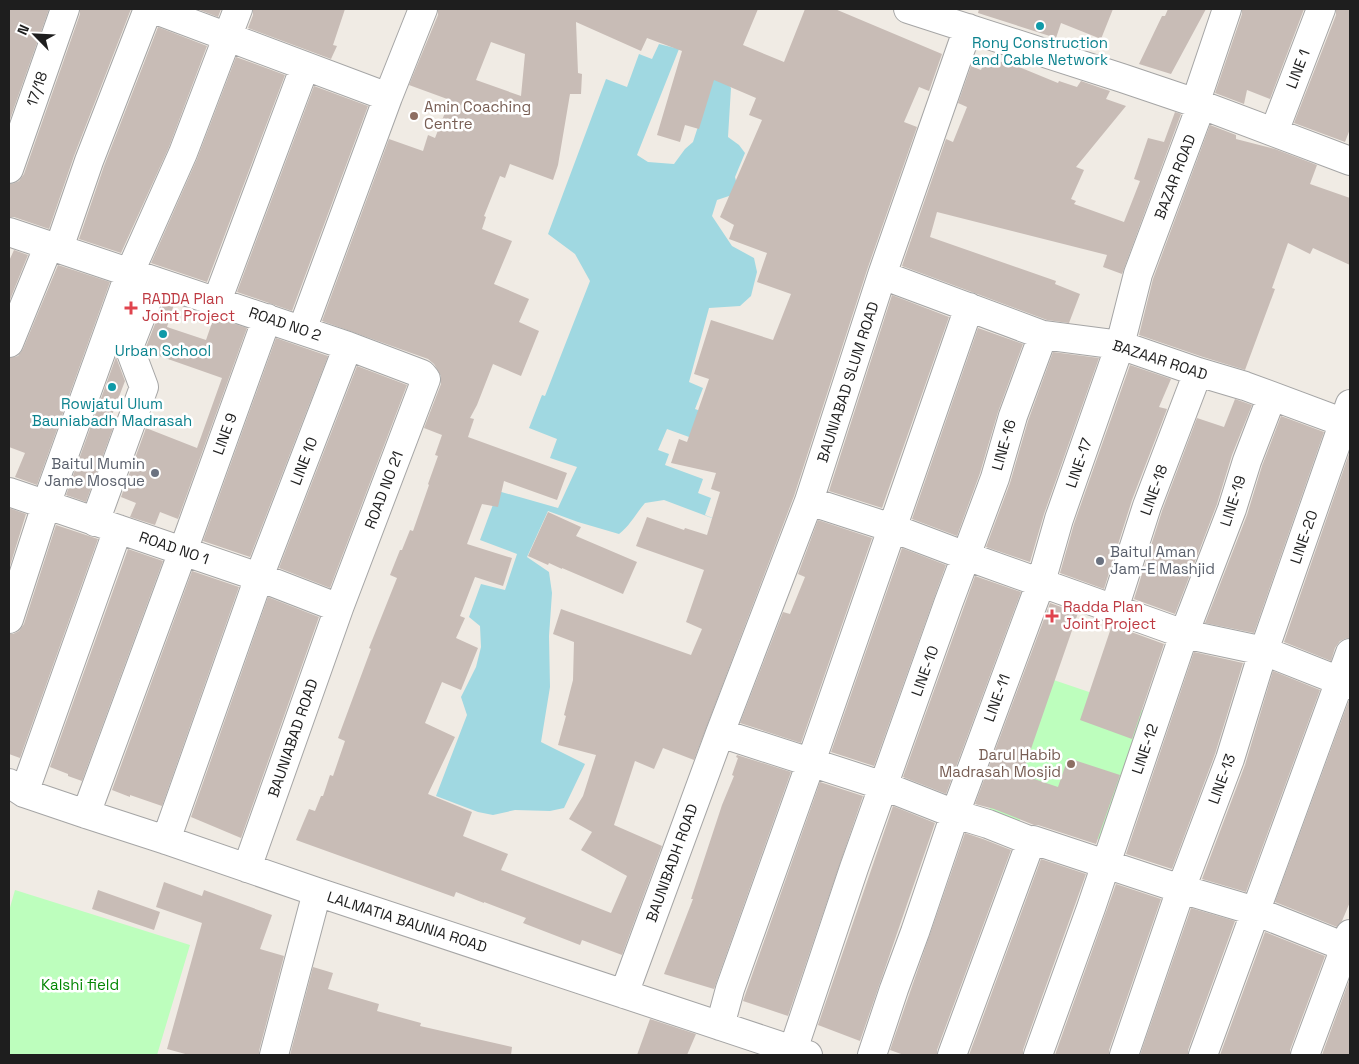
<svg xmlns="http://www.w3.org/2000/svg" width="1359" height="1064" font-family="'Space Grotesk',sans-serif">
  <rect width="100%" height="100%" fill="#f0ebe4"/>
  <!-- park -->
  <path fill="#bdfebd" d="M1036,674l118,40 -44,129 -88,-29 -6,18 -31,-10z
    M15,890l175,55 -33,110h-148v-144z"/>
  <!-- water -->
  <path fill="#a0d8e1" d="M659,44l20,5 -42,106 11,7 26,2 11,-15 8,-7 21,-65 13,6 4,5 -3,49 11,8 6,8 -10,24 2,8 -2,9 -18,6 -5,16 20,30 22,12 3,14 -6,24 -11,10 -31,2 -20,74 14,6 -8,21 62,23 -32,18 -58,-21 -9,21 11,4 -4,11 38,14 -5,14 13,5 -6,17 28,11 -69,-26 -19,3c-9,10 -15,23 -26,31l-41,-12 -30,-11 -21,46 22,15 3,21 -3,43 1,51 -9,55 44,22 -21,44 -14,3 -35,-1 -22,5 -15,-3 -42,-16 31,-81 -6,-18 15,-30 5,-20 -1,-21 -11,-9 12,-33 24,6 12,-36 -37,-14 18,-49 60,17 19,-41 -27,-9 7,-19 -28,-11 13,-33 3,1 45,-115 -15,-27 -27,-20 58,-155 21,8 12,-33 13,5z"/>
  <!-- building -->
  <path fill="#c8bcb6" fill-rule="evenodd" d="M9,9h40l-40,113z
    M80,9h51l-57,147 -25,73 -35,-12h-5v-33h3l7,-3 5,-7 56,-160z
    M197,9h24l-3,8z
    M253,9h92l-12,36 4,1 -6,13 -83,-31 5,-13z
    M438,9h320l-15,36 41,17 21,-53h30l107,45 -13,37 -10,-4 -15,35 13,5 -50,143 -73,226 -100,264 -31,-12 -9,21 -19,-8 -21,64 48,21 -40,109 -40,-15 -2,5 -57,-22 3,-5 -42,-16v1l-28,-11 -2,5 -158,-57 13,-31 6,2 6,-15h2l7,-21 3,1 12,-35 -7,-3 33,-89 -2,-1 28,-70 -7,-3 10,-25h2l8,-20 3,1 16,-46 -1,-1 10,-28 -3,-1 7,-20 -18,-7 17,-44v-8l-7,-12 -6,-5 -106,-38 67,-182 34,12 5,-16 7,3 15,-38 -41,-15 29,-70zM576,22l65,29 6,-13 35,13 -25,84 23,7 5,-17 14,4 15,-49 42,18 -7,17 13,5 -42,97 14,8 -5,14 38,14 -10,29 34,12 -18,46 -62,-20 -17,54 15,5 -22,63 -8,-3 -8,24 45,10 -5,16 9,3 -13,43 -22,-7 -1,2 -37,-13 -11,29 68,24 -18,52 16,7 -11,26 -130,-46 -8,25 21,8 -1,38 -9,35 2,1 -8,29 38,10 -13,41 -14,23 23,13 -11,18 46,26 -16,37 -110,-43 7,-16 -45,-18 9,-24 -44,-18 27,-57 -30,-14 17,-41 19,8 17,-42 -22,-10 9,-20 -5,-2 15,-39 28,9 9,-28 -45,-14 15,-40 16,3 6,-26 53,19 10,-27 -99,-36 6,-18 -4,-1 7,-13 16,-41 28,12 18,-45 -20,-9 10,-23 -35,-15 18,-43 -30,-12 4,-12 -2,-1 16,-40 5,2 5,-14 43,16 5,-15 12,-71h11l1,-20 -4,-1zM491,42l34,12 -4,42 -45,-16z
    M979,9h134l-12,30 -40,-16 -5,15 -78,-25z
    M1168,9h38l-35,65 -32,-10 23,-48h3z
    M1242,9h62l-34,90 -23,-9 -3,14 -29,-11 27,-79z
    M1336,9h14v120l-5,13 -51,-19 42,-108z
    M158,27l49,19 -38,101 -48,106 -42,-14 25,-73z
    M987,56l24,10 1,-2 46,19 1,-2 18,6 4,-6 20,7 9,3 -4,8 20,7 -50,61 8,3 -13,29 5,2 -2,3 50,18 16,-41 -6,-2 14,-41 16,4 11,-30 6,2 -59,160 -19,-7 4,-12 -170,-43 -7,25 126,44 -1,3 25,10 -11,29 -22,-3 -145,-54 44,-127 7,3 14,-35 -9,-4 13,-37 10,4z
    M236,57l49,18 -78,207 -56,-19 46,-104z
    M314,86l54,20 -76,205 -55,-19z
    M1210,125l26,10v4l39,10 42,16 -7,19 40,14v67l-37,-17 -3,6 -22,-11 -16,45 3,1 -30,81 -42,-13 -64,-22 14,-56z
    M14,250l14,5 -19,47v-41z
    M58,265l52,17 -73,203 -22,-8 10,-24 -16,-6v-89l9,-2 5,-7z
    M892,295l57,22 -67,191 -53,-17z
    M164,301l10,3 -7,23 39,13 8,-23 33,11 -69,191 -18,-7 -5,13 -25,-8 6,-14 -15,-6 25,-69 51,20 25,-70 -74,-26 -2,-5z
    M978,328l45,16 -25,68 -18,61 -23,63 -45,-17z
    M276,338l52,18 -78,201 -47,-16z
    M1053,352l46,6 -55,156 -14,48 -44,-15 24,-64 18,-62z
    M116,357l9,24 -13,34 5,2 -31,85 -20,-7z
    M1130,365l41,14 -12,28 8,2 -35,91 -28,89 -44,-16 14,-49z
    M357,366l50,19 -77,203 -51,-20z
    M1235,399l17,6 -20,50 -15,49 -42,110 -41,-15 28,-88 35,-93 27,9z
    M1281,416l43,16 -70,201 -49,-10 42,-108 15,-49z
    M1350,451v187h-3l-7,3 -5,7 -4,13 -47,-19z
    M9,508l17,6 -17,55z
    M548,512l33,15 -5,9 61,26 -14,32 -61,-26v1l-13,-6 -1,2 -20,-9z
    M818,520l54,18 -71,205 -61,-20 43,-111 7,2 15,-37 -7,-3z
    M56,525l42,14 -78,219 -11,-4v-120h4l6,-3 5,-7z
    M902,548l44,17 -72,201 -43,-14z
    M128,549l35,12 -81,220 -14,-5v-2l-18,-7z
    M192,571l47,16 -77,219 -32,-11v2l-18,-7z
    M975,576l46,16 -75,202 -43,-17z
    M268,597l51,20 -78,221 -50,-21z
    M1050,603l28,10 -56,162 36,12 10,-29 52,17 -24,69 -58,-19h-4l-40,-16 -19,-5z
    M1112,625l52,19 -32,95 -52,-19z
    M1194,652l49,11 -28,91 -43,115 -46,-15z
    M1273,671l47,19 -74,202 -44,-13 43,-114z
    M1349,700l1,202 -8,19 -5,6 -62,-25z
    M737,755l54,17 -77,217 -50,-15 29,-75h-2l31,-94 12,-29 -2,-1 6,-17 -2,-1z
    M820,782l43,14 -75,220 -45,-15z
    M893,806l42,17 -75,218 -42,-16z
    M965,833l18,6 28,11 -74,200v5h-33l-14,-5z
    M1041,859l45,15 -63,176v5h-54z
    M164,882l38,14 2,-6 68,25 -12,34 24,7 -25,95v4h-70l-22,-6 35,-126 -46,-16z
    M1116,884l45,15 -52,151v5h-54z
    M98,890l62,22 -6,18 -62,-21z
    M1191,908l44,13 -47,129v5h-48z
    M1265,932l60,24 -35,94v5h-70z
    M313,967l20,6 -5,16 51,15 -2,7 44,12 -1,3 92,21 -1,8h-221z
    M1350,978v77h-28z
    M650,1019l46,15 -9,21h-50z"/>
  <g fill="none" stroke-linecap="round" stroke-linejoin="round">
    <!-- minor casing -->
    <g stroke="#a5a5a5" stroke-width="30">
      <path id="minor" d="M153,9l235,88
        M908,9l214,69 77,26 151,57
        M1274,132l47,-123
        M9,169l56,-160
        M9,232l339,114 74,28 4,5 -87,229 -92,260
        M59,248l30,-87 59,-152
        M882,275l161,60 77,10 78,27 47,14 105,39
        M217,301l88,-235
        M302,330l86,-233 35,-88
        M9,343l40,-98
        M9,492l250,85 80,31
        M809,501l83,27 74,28 218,78 80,17 86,34
        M95,522l49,-135 -15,-40 26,-66
        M1114,609l33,-103 51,-134
        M9,619l37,-114 84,-233 53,-119 55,-144
        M720,733l164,53 71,28 33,10 43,17 2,-1 148,49 74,22 95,38
        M9,783l15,10 62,21 80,26 151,52 491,163
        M24,793l94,-264
        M86,814l97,-263 84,-233
        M166,840l93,-263 89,-231
        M624,994l96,-261 89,-232 73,-226 86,-247
        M720,1026l10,-37 81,-227 158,-455
        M793,1050l61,-182 94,-264 47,-126 18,-62 30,-81
        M274,1055l43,-163
        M872,1055l22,-66 21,-57 40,-118 86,-232 18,-63 61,-174 18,-71 61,-163v-19l28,-83
        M952,1055l79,-214
        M1038,1055l53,-147 93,-274 48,-125 15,-48 25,-65
        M1124,1055l57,-166 49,-130 28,-91 92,-264
        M1203,1055l147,-402
        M1305,1055l45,-121"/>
    </g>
    <!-- minor -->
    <use href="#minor" stroke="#fff" stroke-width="28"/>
  </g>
  <!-- markers -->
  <g fill="#0f9aa8" stroke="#fff" stroke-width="2">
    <circle cx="1040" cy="26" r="5"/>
    <circle cx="163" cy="334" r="5"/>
    <circle cx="112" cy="387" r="5"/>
  </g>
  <g fill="#8d6e63" stroke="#fff" stroke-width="2">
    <circle cx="414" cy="116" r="5"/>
    <circle cx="1071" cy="764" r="5"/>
  </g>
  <g fill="#e0444e" stroke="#fff" stroke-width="2">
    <path d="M128.5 300.5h5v5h5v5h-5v5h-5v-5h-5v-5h5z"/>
    <path d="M1049.5 608.5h5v5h5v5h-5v5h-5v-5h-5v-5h5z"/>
  </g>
  <g fill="#6b7280" stroke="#fff" stroke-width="2">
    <circle cx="155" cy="473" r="5"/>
    <circle cx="1100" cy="561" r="5"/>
  </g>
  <g text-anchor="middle" stroke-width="5" stroke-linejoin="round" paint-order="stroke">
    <!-- culture labels -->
    <g font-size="15" fill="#0d838f" stroke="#fff">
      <text x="1040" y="48">Rony Construction<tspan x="1040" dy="17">and Cable Network</tspan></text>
      <text x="163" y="356">Urban School</text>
      <text x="112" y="409">Rowjatul Ulum<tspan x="112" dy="17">Bauniabadh Madrasah</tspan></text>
    </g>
    <!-- street labels -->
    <g font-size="15" fill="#1e1e1e" stroke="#fff">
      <text transform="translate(1298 69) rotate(-69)" y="5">LINE 1</text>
      <text transform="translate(37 89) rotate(-71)" y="5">17/18</text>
      <text transform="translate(1175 177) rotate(-69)" y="5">BAZAR ROAD</text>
      <text transform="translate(285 324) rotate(19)" y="5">ROAD NO 2</text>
      <text transform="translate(1160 360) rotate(18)" y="5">BAZAAR ROAD</text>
      <text transform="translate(848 382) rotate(-72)" y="5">BAUNIABAD SLUM ROAD</text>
      <text transform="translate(225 434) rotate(-70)" y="5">LINE 9</text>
      <text transform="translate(1004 445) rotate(-74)" y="5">LINE-16</text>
      <text transform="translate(304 461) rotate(-69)" y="5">LINE 10</text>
      <text transform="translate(1079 463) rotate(-71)" y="5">LINE-17</text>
      <text transform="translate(384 490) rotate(-69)" y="5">ROAD NO 21</text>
      <text transform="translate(1154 490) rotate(-70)" y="5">LINE-18</text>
      <text transform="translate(1233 501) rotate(-72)" y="5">LINE-19</text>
      <text transform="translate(1304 537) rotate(-71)" y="5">LINE-20</text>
      <text transform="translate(174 548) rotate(19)" y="5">ROAD NO 1</text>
      <text transform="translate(925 671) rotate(-70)" y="5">LINE-10</text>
      <text transform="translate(997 698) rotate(-70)" y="5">LINE-11</text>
      <text transform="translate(293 738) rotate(-71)" y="5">BAUNIABAD ROAD</text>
      <text transform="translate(1145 749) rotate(-71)" y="5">LINE-12</text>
      <text transform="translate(1222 779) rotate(-70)" y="5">LINE-13</text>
      <text transform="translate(672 863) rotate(-70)" y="5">BAUNIBADH ROAD</text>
      <text transform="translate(407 922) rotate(18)" y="5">LALMATIA BAUNIA ROAD</text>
    </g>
    <!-- education labels -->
    <g font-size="15" fill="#785e54" stroke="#fff" text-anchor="start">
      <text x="424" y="112">Amin Coaching<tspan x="424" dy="17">Centre</tspan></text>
      <text x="1061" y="760" text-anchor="end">Darul Habib<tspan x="1061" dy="17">Madrasah Mosjid</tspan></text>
    </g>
    <!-- health labels -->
    <g font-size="15" fill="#be3a42" stroke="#fff" text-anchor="start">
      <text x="142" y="304">RADDA Plan<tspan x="142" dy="17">Joint Project</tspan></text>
      <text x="1063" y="612">Radda Plan<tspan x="1063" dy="17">Joint Project</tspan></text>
    </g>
    <!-- worship labels -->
    <g font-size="15" fill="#5b616d" stroke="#fff" text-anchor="end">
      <text x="145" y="469">Baitul Mumin<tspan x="145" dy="17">Jame Mosque</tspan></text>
      <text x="1110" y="557" text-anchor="start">Baitul Aman<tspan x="1110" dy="17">Jam-E Mashjid</tspan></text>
    </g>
    <!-- park labels -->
    <g font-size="15" fill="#038603" stroke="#fff">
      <text x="80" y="990">Kalshi field</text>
    </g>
  </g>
  <!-- border -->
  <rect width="1359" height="1064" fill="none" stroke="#1e1e1e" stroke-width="20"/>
  <!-- north arrow -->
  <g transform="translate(35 35) rotate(294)" stroke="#ffffff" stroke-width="4" paint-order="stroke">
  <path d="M0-4L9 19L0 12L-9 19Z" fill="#1e1e1e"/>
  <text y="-8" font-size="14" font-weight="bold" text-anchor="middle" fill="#1e1e1e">N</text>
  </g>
</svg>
